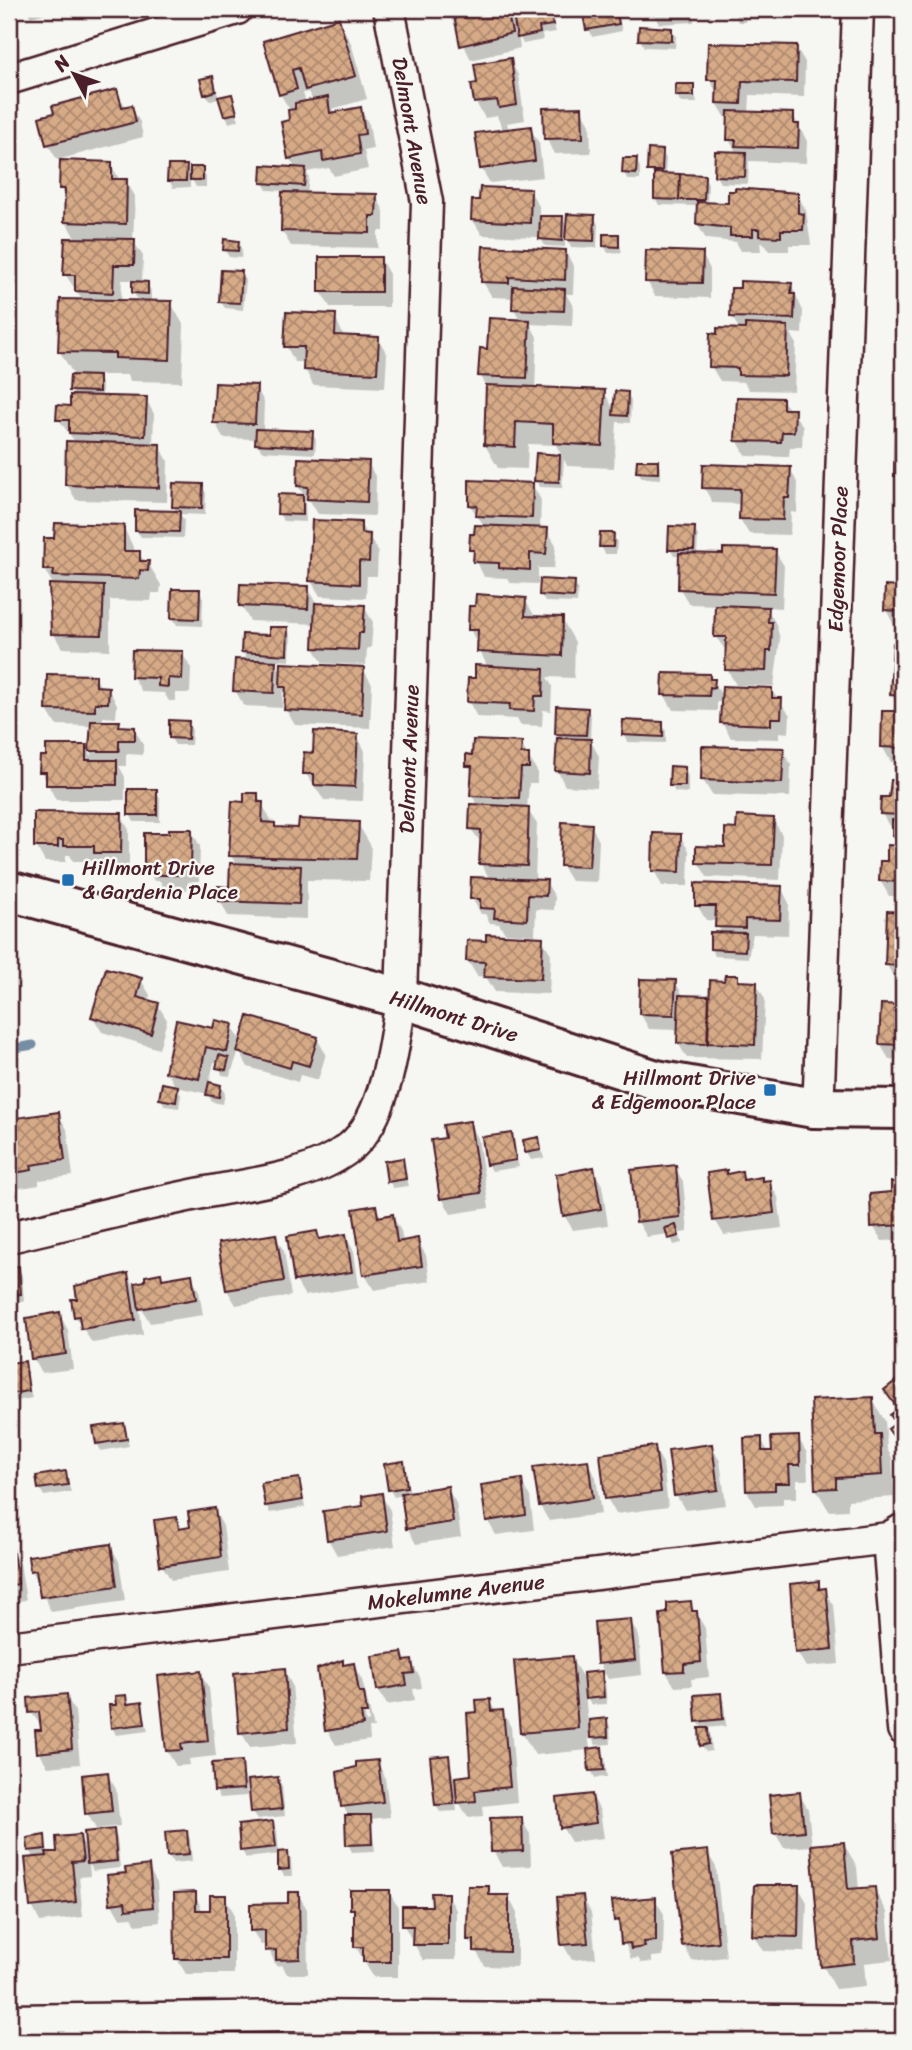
<svg xmlns="http://www.w3.org/2000/svg" width="912" height="2050" font-family="Sriracha,sans-serif">
  <defs>
    <pattern id="building-cross-hatch" width="8" height="8" patternUnits="userSpaceOnUse" patternTransform="scale(1.75)"><rect width="8" height="8" fill="#d6aa87"/><path d="M0 0l8 8M0 8l8-8" fill="none" stroke="#b08a6f"/></pattern>
  </defs>
  <rect width="100%" height="100%" fill="#f6f6f2"/>
  <filter id="ink" filterUnits="userSpaceOnUse"><feTurbulence type="fractalNoise" baseFrequency=".0143" numOctaves="2"/><feDisplacementMap in="SourceGraphic" scale="14" xChannelSelector="R" yChannelSelector="G"/><feConvolveMatrix kernelMatrix="1 2 1 2 8 2 1 2 1" color-interpolation-filters="sRGB"/></filter>
  <g filter="url(#ink)">
    <!-- shadow -->
    <path fill="#0003" fill-rule="evenodd" d="M26,9h34l-29,8z
      M447,9h88l2,3 12,-3 7,23 -14,2 1,6 -20,4 -5,-10 2,14 -49,12z
      M584,9h33l5,22 -30,6z
      M650,9h43l1,13 -35,2z
      M734,9h12l-1,13h-7z
      M756,9h40v3h-38z
      M338,20l13,23 16,56 -35,10 3,5 25,-5 9,15 4,25 -9,2 4,18 -34,7 -5,-8 -23,4 3,5 -2,17 69,2 8,15v20h-6v17l-87,-2 -9,-15 1,-40 -16,-1 -4,-7 33,-14 -7,-11 1,-48 -10,-16 -15,-52zM308,92l6,10 -8,1 -3,-10z
      M671,29l5,7 -1,12 -31,-1 -4,-8z
      M796,47l9,15 -1,35 -54,-2 -1,19 44,1 14,26 -1,22 -57,-2 -1,23 -28,-1 -4,-7 21,-23 -8,-13 1,-22h-4l-9,-15 1,-9 -9,-15z
      M510,60l8,15 7,45 -18,3 2,8 21,-3 9,15 4,34 -53,6 -9,-15 22,-37 -6,-15 -12,2 -9,-15 -3,-17z
      M212,78l7,20 12,-2 8,24 -10,3 -9,-25 -10,3 -5,-7z
      M693,86l4,17h-16l-4,-7z
      M117,91l9,17 5,-1 9,15 3,15 -86,23 -9,-16z
      M581,109l9,15 1,29 -36,1 -9,-16z
      M662,151l4,8 -1,16 39,1 4,8 -1,20h22l68,-9 9,15 5,35h-22v6h-20l-4,-7 -5,-1 1,8h-20l-5,-9 -30,-3 -9,-15 1,-18 -39,-1 -4,-7 1,-21 -7,-7z
      M636,160l4,7v13h-12l-4,-7z
      M111,164l9,17h6l9,15 -2,45 10,15 -1,27h5l4,8v12h20l13,23 -2,56 -52,-1 -3,-6h-30l5,10v12l44,2 8,15 -1,31h6l9,16 -1,41 -91,-2 -9,-16 9,-41 -18,-24 13,-11 4,-31 -15,-25 23,-51 -18,-27 11,-34 -10,-18 1,-23 -6,-10zM122,280h12v13l5,9h-18z
      M186,167l6,11 10,-9 4,7v11h-10l-6,-11v11l-17,1 -4,-8z
      M530,191l9,15v11l23,1 6,10 26,-11 4,7 -1,24 -26,-1 -6,-10v10l-20,-1 -4,-7 1,-11h-4v9l-56,-2 -9,-15z
      M618,236l4,17h-14l-4,-8z
      M238,243l4,7 -1,8 -12,-1 -5,-8z
      M565,251l9,16 -1,27h-7l7,12 -1,20 -42,-2 7,13 -2,52 69,3 11,19 12,-18 4,8 -1,22 -13,-1 -3,46 -47,-2 -3,-7 -2,29 -22,-1 -4,-7 1,-25 25,1 -6,-11 -28,-1 -1,25 -29,-1 -13,-23 3,-56 -8,-14 9,-24 32,-30 -7,-12 1,-11 -23,-1 -9,-15z
      M702,254l8,15v29l-55,-2 -8,-15z
      M380,258l9,16v33h-59l-9,-15z
      M241,273l5,7 -3,30 -18,-2 -5,-7z
      M791,284l12,27 -1,23 -11,-1 5,10 -2,48 -45,-1 -5,-8 -24,-1 -9,-15 7,-30 22,-6 -8,-13z
      M335,316l9,21 34,1 9,16 -2,34 -72,-3 -8,-16v-7h-10l-9,-16z
      M899,327h4v24l-4,-7z
      M900,385h3v26l-3,-6z
      M256,387l8,15 -1,29 49,2 4,7 -1,14 -54,-3 -4,-12 -34,-1 -8,-16z
      M782,400l21,26 -1,21h-12l-1,10 -43,-1 -9,-16z
      M896,430h7v59l-8,-14z
      M657,462l4,7v10l-19,-1 -4,-7z
      M368,463l8,15 -1,38 -57,-2 -8,-13h-5l1,21 -23,-1 -4,-8 1,-17 25,1 -7,-11z
      M790,469l8,15 -1,29 -6,-1 -1,23 -41,-1 -9,-15 1,-15 -28,-1 -9,-15z
      M532,484l9,16 -1,29 7,1 9,15 -2,23h-16v16l-28,-1 -3,-5 -23,-1 -13,-28 14,-22 -15,-22z
      M202,486l4,7 -1,22 -25,-1 4,6 -1,18 -42,-1 -5,-7 41,-17 -3,-6z
      M902,500h1v30l-1,-2z
      M360,524l18,27 -1,25h-10l-1,22 -46,-2 -9,-15z
      M123,526l13,27 12,10 13,22 -1,8h-8l-1,8 -41,-1v50l-48,-2 -9,-15 1,-47 -10,-17 12,-29z
      M694,529l4,7 -1,19 78,-4 9,15 -2,42 -16,-1 10,17 4,15 -6,47 -38,-1 -9,-16v-17l-12,-16 2,-31 -28,-1 -9,-15 1,-33h-7l-4,-7z
      M613,535l4,7 -1,12h-11l-4,-8z
      M900,580h3v46l-9,-1 -8,-15 14,-22z
      M574,582l4,8 -1,13 -32,-1 -4,-7z
      M308,588l9,15 47,4 9,15 -2,26h-4l-1,17 -43,-2 -9,-15 2,-24 -66,-3 -9,-16z
      M199,591l4,7 -1,28 -25,-1 -4,-7z
      M525,600l11,18 26,1 13,23 -1,36 -27,-1 5,9 -1,25 -8,-1 -1,16 -22,-1 -3,-6 -40,-2 -8,-15 8,-22 11,-12 -18,-39z
      M287,629l4,7 -1,25 -16,-1 8,14 81,-5 9,15 -2,44 -75,-3 -9,-15 1,-14 -4,-6 -1,18 -38,-2 -9,-16 13,-29 -5,-9z
      M894,645h9v117h-12l-9,-16 20,-33 -10,-18z
      M182,653l9,15 -1,25h-14l-1,8h-6l-5,-8 -22,-1 -9,-15z
      M49,676l46,1 6,11 7,1 9,15 -1,14 -13,-1v6l31,5 9,16v11l-17,-1v12h-7l6,11v23h-69l-15,-29 44,-24 6,9 1,-30 -36,-1 -9,-15z
      M709,676l14,21 48,-7 19,25 -1,18 -10,-1v7l-48,-1 -9,-15 1,-21h-6v9l-44,-1 -9,-16z
      M587,709l4,7 -1,24 9,16 -2,32 -32,-2 -8,-16 3,-30 -4,-7z
      M188,723l4,7 -1,15h-16l-5,-8z
      M662,724l4,7v12l-38,-1 -4,-7z
      M357,735l8,16 -2,50 -39,-1 -19,-27 10,-18z
      M521,744l16,27v12h-8l-2,26 10,15 -2,57 11,1 9,15 -1,13 -18,-1 -1,26 -30,-2 -6,-9 -9,-1 -5,-9h-4l-9,-16 18,-19 -9,-15 1,-20 -11,-15 7,-22 -6,-12 1,-21 -5,-9z
      M783,750l8,15 -1,32 -78,-2 -9,-15z
      M684,768l4,8v17l-13,-1 -4,-7z
      M892,781l11,1v60h-5l-4,-13h-3l-9,-15 9,-15z
      M156,791l4,7v24h-26l-4,-8z
      M257,795l19,34 82,-5 13,22 -2,35 -62,-1v39l-79,-3 -8,-16 11,-11 6,-24 -6,-9 14,-52z
      M121,815l8,15v38h-24l-4,-7h-28l-3,-6h-4v7h-21l-9,-16z
      M773,819l9,16 -2,45 -73,-3 -9,-15 28,-13 12,-19z
      M591,825l8,16 -2,41 -26,-1 -9,-15z
      M191,830l9,16 -1,35 -11,1 -1,8h-22l-5,-9h-6l-8,-15 25,-31z
      M680,836l9,15 -1,35h-26l-8,-16z
      M889,847l14,1v48h-14l-9,-16 9,-17z
      M781,887l8,16 -1,32 -35,-1 -5,24 -33,-2 -4,-7 10,-15 -4,-13 -11,-1 -9,-15z
      M888,913l15,1v66h-8l-8,-15z
      M542,939l9,15 -2,40 -54,-2 -9,-15 -9,-1 -9,-15z
      M9,965l3,6v47h-3z
      M737,977l3,6h16l9,16 -3,60 -75,-1 -9,-15 1,-13 -30,-1 -9,-16 35,-31 9,15 28,1 14,-16z
      M141,980l9,15 -2,7 10,3 9,15 -8,29 -57,-17 -9,-15z
      M882,1006l21,1v53l-14,-1 -9,-15z
      M232,1026l10,17 75,-4 9,15 -8,26 -18,-5 -2,7 -50,-15 -9,-16 -9,25 -8,-1 -3,-12 -5,-1 -5,22 11,2 5,7 -2,11 -11,-2 -4,-8 -31,-7 4,8 -2,13 -14,-2 -4,-7 15,-12 -9,-15 47,-42z
      M58,1114l9,15 6,47 -34,4v5l-30,5v-69z
      M469,1123l9,15 11,70 -38,6 -9,-16 5,-58z
      M511,1135l8,32 -27,4 -4,-7z
      M538,1139l6,19 -13,2 -4,-7z
      M402,1160l7,26 -16,2 -4,-7z
      M675,1167l8,15 5,50 -9,1 3,10 -8,2 -5,-11 -22,3 -9,-15z
      M593,1169l9,16 6,40 -35,5 -9,-15z
      M741,1173l5,8 15,-2 2,4 6,-1 9,15 4,31 -58,7 -9,-15 -6,-46z
      M903,1183v57l-21,1 -9,-15 20,-32v-10z
      M375,1207l7,11 10,-2 9,15 2,12 14,-3 9,15 4,26 -56,9 -9,-15 -10,-65z
      M317,1233l4,7 24,-4 9,15 5,36 -54,9 -9,-15 -7,-44z
      M275,1236l9,15 7,45 -55,9 -9,-15 -7,-45z
      M18,1267l4,8 2,26 -15,1v-34z
      M128,1275l11,19 21,-19 3,5 28,-4 8,15 4,24 -53,8 -11,-19 4,31 -51,8 -16,-26 -3,-16z
      M59,1314l9,16 5,39 -31,4 -9,-15z
      M24,1363l8,35 -21,4 -2,-37z
      M903,1378v72l-13,-21 7,-5 2,-13 -13,-21z
      M872,1399l13,22 2,28 5,9 2,39 -46,3v10l-19,1 -13,-22z
      M123,1425l6,21 -28,5 -4,-8z
      M798,1438l9,15 1,27h-11v18h-14v7l-27,1 -9,-15 14,-52 8,14z
      M711,1446l9,15 6,44 -41,5 -9,-15z
      M654,1448l9,15 5,44 -52,7 -9,-16z
      M587,1462l9,15 5,37 -52,7 -9,-15z
      M403,1463l7,30 37,-5 9,15 5,34 -45,7 -8,-15 -5,-34 -9,2 -4,-7z
      M65,1473l6,19 -27,4 -4,-7z
      M298,1480l7,27 -35,6 -4,-8z
      M521,1481l9,16 4,33 -38,5 -9,-15z
      M381,1495l9,15 5,36 -58,9 -9,-16z
      M214,1510l9,16 6,46 -58,8 -9,-15 14,-47 7,12 9,-2z
      M110,1546l9,15 6,40 -74,11 -19,-42z
      M9,1548l11,15 6,37 -17,2z
      M818,1583l16,22 5,59 -33,3 -9,-15z
      M690,1603l15,25 4,49 -18,2 1,7 -17,1 -9,-15 -4,-57z
      M630,1621l9,15 3,39 -34,4 -9,-16z
      M401,1653l5,10 5,-1 9,15 2,11 -9,1 2,11 -28,5 -9,-16z
      M571,1658l15,25 15,-10 4,7 2,24 -16,1 -6,-10 3,27 18,-2 4,7 1,17 -15,1 -8,-13 2,18 11,-1 4,7 2,21 -12,1 -4,-8 -2,-20 -54,5 -13,-22z
      M331,1664l22,1 9,15 12,48h-5l1,12 -34,5 -9,-15zM363,1699l4,4 2,18 -3,1z
      M284,1670l8,15 5,58 -47,4 -9,-15z
      M200,1673l9,15 7,68 -27,3 1,6 -14,1 -9,-15z
      M720,1695l4,7 2,24 -20,2 5,9 1,14 -6,1 -4,-7 1,-15 -5,-9z
      M66,1696l9,15 5,53 -32,3 -9,-15 3,-25 -11,-15z
      M125,1697l5,8 11,-1 7,27 -32,4 -4,-8 6,-21z
      M489,1701l7,11 6,-1 9,16 6,75 -34,4 1,10 -16,1 -13,-21 2,15 -17,1 -4,-7 -4,-47 16,-1 6,21 19,-1z
      M377,1761l8,16 5,40 -19,2 4,32 -23,1 -4,-8 1,-27 -6,-11z
      M241,1763l5,19 32,-3 4,7 3,30 -28,3 -4,-7 -3,-27 -3,1v10l-27,2 -5,-8z
      M107,1774l9,15 4,37 -24,3 -9,-16z
      M799,1794l9,15 4,37 -28,2 -9,-15z
      M592,1795l8,16 4,27 -33,4 -9,-15z
      M521,1819l9,15 1,32 -29,1 -9,-16z
      M272,1823l5,7 2,23h8l4,7 1,16h-8l-4,-7v-15l-34,4 -4,-7z
      M113,1831l4,7 3,30 -27,3 -4,-8 1,13 -11,1 4,40 -43,5 -8,-16 3,-47 -5,-9 14,-13 5,17 10,-1 20,-17 9,16z
      M186,1832l4,7 2,22 -19,2 -4,-7 -2,-22z
      M844,1844l13,23 2,23 15,-1 13,23 5,48 -28,3 2,23 -30,3 -13,-23z
      M707,1852l9,15 10,90 -34,4 -8,-15z
      M148,1867l9,16 3,39 -24,3 -4,-8 -12,1 -9,-15 17,-28z
      M798,1887l9,15 -2,50 -42,-1 -9,-15z
      M488,1888l5,9h15l9,15v55l-32,-1 -16,-27z
      M389,1892l9,15v70h-25l-17,-30v-31l-4,-8z
      M195,1894l8,18h9l13,-15 9,16v61h-48l-9,-15z
      M298,1894l9,15 1,65h-21l-5,-9 -6,1 -9,-21h-6l-9,-15 38,-25z
      M447,1894l9,16v50h-33l-19,-34 30,-19z
      M582,1897l9,15 5,46 -24,2 -9,-16z
      M655,1899l9,15 -1,42 -11,1v5l-11,1 -3,-5 -7,1 -15,-39z"/>
    <g fill="none" stroke-linecap="round" stroke-linejoin="round">
      <!-- stream -->
      <path stroke="#758ea3" stroke-width="9" d="M9,1049l24,-4"/>
    </g>
    <!-- building -->
    <path fill="url(#building-cross-hatch)" stroke="#4a1f2b" stroke-width="2" d="M446,9h61l5,24 -52,13 -6,-31 -7,1z
      M512,9h38l3,16 -14,2 1,6 -23,5z
      M582,9h34l3,15 -33,6z
      M339,18l17,58 -51,14 -6,-22 -7,2 5,19 -18,6 -16,-54z
      M639,26l33,2v13l-34,-1z
      M708,43l89,2 -1,37 -54,-1 -1,23 -25,-1 1,-23h-10z
      M511,58l6,47 -18,3 -2,-8 -23,3 -3,-19 6,-1 -3,-19z
      M213,76l3,15 -12,4 -4,-16z
      M676,84h18v12h-19z
      M117,89l5,18 10,-2 4,17 -90,23 -7,-28 15,-4 -2,-7z
      M232,94l5,19 -13,3 -6,-19z
      M328,97l2,16 31,-6 4,27 -8,1 3,19 -37,7 -1,-9 -34,7 -7,-37 8,-2 -1,-10 7,-1v-6z
      M582,107l1,31 -39,1 -1,-31z
      M728,111l66,2v11h5l-1,24 -63,-2 1,-6h-9z
      M531,126l4,35 -55,8 -5,-36z
      M648,149l15,1 -1,21h-15z
      M715,151l31,1 -1,25 -31,-1z
      M623,158h14l-1,16 -14,-1z
      M60,160l52,2v17h15l-1,45 -62,-2 1,-33h-6z
      M168,165h19l-1,16h-19z
      M262,165l44,3 -2,18 -43,-3z
      M190,167h13v13h-13z
      M654,173l26,1 -1,26 -25,-1z
      M680,174l25,1 -1,25h-25z
      M480,187l51,2 -1,34 -59,-3 1,-20h7z
      M735,188l63,5v20l6,1 -1,16h-22v7l-22,-1v-7h-6v7h-23v-8l-34,-4 1,-22 31,1v-12h7z
      M282,192l95,2 -1,22h-6v17l-89,-2z
      M567,214l28,1 -1,26 -29,-1z
      M540,216h23l-1,25 -23,-2z
      M603,234h16v13l-16,-1z
      M65,238l70,1 -1,26h-20l-1,28 -38,-2v-16h-12z
      M224,239l15,2 -1,10 -15,-1z
      M483,246l83,4 -1,30 -56,-3v6l-28,-1z
      M646,250l57,2 -1,31 -57,-1z
      M319,257h62v35h-62z
      M221,270l21,1 -2,32 -21,-1z
      M132,281l16,1v12l-16,-1z
      M740,281l52,2 -1,11h4l-1,25 -64,-2 1,-29h9z
      M513,286l52,3 -1,22 -52,-2z
      M60,299l112,2 -2,59 -55,-2v-5l-57,-1z
      M286,312l50,2 -1,21 44,2 -2,36 -74,-3 1,-23h-20z
      M489,318l41,2 -3,58 -49,-2 2,-28 7,1z
      M745,324l43,2 -2,50 -48,-1v-7l-29,-1 1,-34 7,1v-6l28,1z
      M70,375l29,1v16l-30,-1z
      M215,383l42,2 -2,39 -42,-1z
      M486,385l119,5 -3,56 -49,-3v-19l-37,-2 -1,25 -31,-2z
      M615,391l13,1 -1,24 -14,-1z
      M70,395l77,2 -2,39 -76,-3v-13h-13l1,-15 13,1z
      M737,397l46,1v11h12l-1,23h-12l-1,10 -46,-1z
      M895,428h8v48h-9z
      M256,429l57,2 -1,16 -57,-3z
      M66,441l94,3 -1,44 -94,-3z
      M536,453l24,2 -1,27 -25,-1z
      M298,458l71,3 -2,41 -60,-3 1,-12 -11,-1z
      M637,460h21v13l-22,-1z
      M703,464l88,3 -2,31h-5l-1,22 -44,-1 1,-30 -38,-1z
      M469,480l64,3 -1,35 -56,-2 1,-10 -8,-1z
      M173,483l30,1 -1,24 -30,-1z
      M278,494l25,1v20l-26,-1z
      M135,510l45,1 -1,21 -44,-1z
      M312,520l49,2v11l9,1 -1,28 -10,-1v23l-50,-3z
      M55,523l69,2v26h16v10h9l-1,10 -8,-1 -1,9 -86,-3 1,-6h-11l1,-32h10z
      M475,525l73,3 -2,26 -16,-1v17l-31,-2v-5l-26,-1 1,-12h-5l1,-16h4z
      M669,526l26,1 -1,23h-26z
      M600,533h14l-1,14h-14z
      M723,548l53,1 -2,44 -96,-4 1,-36 44,1z
      M898,578h5v41h-6v-8l-13,-1 1,-24 13,1z
      M540,579l35,2 -1,16 -35,-2z
      M49,584l55,2 -2,49 -51,-1z
      M240,584l69,2 -1,23 -69,-3z
      M172,589h28l-1,30 -28,-1z
      M476,594l50,4 -1,18 38,1 -1,39 -85,-4 1,-22h-10l1,-24h6z
      M315,603l50,2 -2,28h-4l-1,17 -45,-2z
      M715,605l54,2 -1,15h4l-1,29h-4l-1,20 -41,-1 1,-33h-12z
      M269,627h19l-1,28 -46,-3 1,-18 27,1z
      M893,643l10,1v52l-13,-1z
      M132,650l51,1 -1,28 -14,-1v9l-10,-1v-8l-27,-1z
      M235,659l41,2 -2,32 -41,-2z
      M281,663l83,4 -2,47 -78,-4 2,-23h-6z
      M475,665l69,4 -1,27h-8l-1,15 -25,-1 1,-6 -43,-2 1,-24h7z
      M663,673l47,1v5h5l-1,9 -4,-1 -1,9 -47,-1z
      M47,674l49,1v11l13,1 -1,16h-13v8l-49,-1z
      M722,686l50,2v10h10l-1,20h-10v7l-51,-2z
      M556,706l32,2 -2,27 -31,-1z
      M882,711h21v37l-22,-1z
      M169,720l20,1 -1,18 -19,-1z
      M623,720l40,2v15l-41,-2z
      M91,721h29l-1,5 16,1v13h-16v11h-30z
      M314,731l44,3 -3,53 -41,-2v-11h-11l1,-22 9,1z
      M557,738l34,1 -1,34 -35,-2z
      M473,740l49,2 -1,12h8v14h-8l-2,30 -49,-2 2,-30h-6v-12l6,1z
      M46,745h40v15h31v25h-71v-13h-7l1,-16h6z
      M702,746l82,2 -2,35 -81,-3z
      M670,766l15,1v19h-16z
      M891,780h12v35l-23,-1 1,-17h8z
      M128,789h29v26h-29z
      M244,793h14v9h5l-1,20 13,1v4l23,1 1,-9 60,3 -2,37 -128,-3 3,-55 12,1z
      M470,804l59,3 -2,59 -48,-2 2,-34 -12,-1z
      M34,812l88,1 -1,40h-27v-7h-31v-6h-5v7h-24z
      M737,816l37,2 -2,47 -76,-2v-17l29,1v-19l11,1z
      M892,820l11,1v15l-11,-1z
      M562,822l30,2 -3,43 -29,-1z
      M169,829h23l-1,38h-11l-1,8h-25v-9h-10v-33h25z
      M653,833l28,1 -1,38 -28,-1z
      M887,845l16,1v36l-24,-1 1,-20h7z
      M230,863l71,3 -2,38 -81,-3v-15l11,1z
      M471,877l76,3 -1,16 -18,-1 -1,25 -33,-2 1,-9 -15,-1v-9h-10z
      M695,883l87,3 -2,34 -35,-1v9l-30,-1 1,-21h-21z
      M887,911l16,1v54l-18,-1z
      M710,932l36,1 -1,18 -35,-2z
      M486,934l57,3 -2,42 -57,-2 1,-15 -19,-1 1,-21 19,1z
      M106,968l36,10 -5,19 22,6 -8,31 -60,-17z
      M725,975h13v6l19,1 -2,63 -47,-2 2,-63 14,1z
      M640,979l36,1 -2,35 -35,-1z
      M679,995l30,1 -2,48 -30,-1z
      M881,1004l22,1v40l-24,-1z
      M248,1016l70,21 -9,29 -17,-5 -2,7 -53,-16z
      M176,1020l37,8 2,-8 18,4 -6,28 -21,-5 -7,32 -34,-7z
      M219,1055l10,3 -3,12 -10,-2z
      M209,1082l12,3 -2,12 -13,-2z
      M162,1083l16,3 -2,16 -17,-3z
      M59,1112l6,48 -34,5 1,5 -23,4v-55z
      M470,1121l11,72 -41,6 -9,-59 14,-2 -2,-13z
      M512,1133l4,27 -30,5 -4,-28z
      M539,1137l2,13 -16,3 -2,-13z
      M403,1158l3,21 -19,3 -3,-21z
      M676,1165l4,52 -44,5 -5,-52z
      M594,1167l7,42 -38,7 -7,-42z
      M727,1170v4l15,-3 1,9 19,-3v4l8,-1 4,33 -61,8 -6,-48z
      M891,1182h12v43l-32,2 -1,-33 21,-2z
      M376,1205l2,12 15,-3 4,28 21,-4 4,28 -59,9 -10,-66z
      M676,1225l3,11 -11,3 -3,-11z
      M317,1231l2,8 27,-5 6,38 -58,9 -7,-45z
      M276,1234l8,47 -58,9 -8,-47z
      M19,1266l2,28 -12,1v-28z
      M128,1273l7,47 -54,9 -2,-13 -5,1 -3,-18h6l-2,-13z
      M161,1273l1,6 30,-5 4,25 -57,10 -4,-26 10,-2v-5z
      M60,1312l6,42 -35,5 -5,-41z
      M25,1361l4,30 -20,3v-31z
      M903,1375v74l-15,-20 8,-6 -6,-8 8,-6 -14,-19z
      M873,1397l2,37h5l2,41 -46,3v10l-21,1 -4,-89z
      M124,1423l3,16 -31,5 -3,-17z
      M799,1436l1,29h-11l1,18h-15v7l-29,1 -2,-53 18,-1v14h10l-1,-14z
      M712,1444l6,46 -44,6 -6,-46z
      M655,1446l6,46 -56,7 -5,-45z
      M588,1460l5,38 -54,8 -6,-39z
      M404,1461l3,26 -19,3 -4,-26z
      M66,1471l2,14 -30,4 -2,-13z
      M299,1478l4,22 -38,6 -4,-23z
      M522,1479l4,36 -40,6 -5,-36z
      M448,1486l5,36 -47,7 -5,-36z
      M382,1493l5,38 -60,9 -4,-29 40,-5 -1,-10z
      M215,1508l6,49 -61,9 -6,-46 23,-3 2,12 11,-2 -2,-15z
      M111,1544l6,42 -77,11 -4,-27 -6,1 -2,-15z
      M9,1546h3l6,38 -9,2z
      M819,1581v8l7,-1 6,61 -37,4 -5,-69z
      M691,1601l1,10h5l4,51 -17,2v7l-19,1 -5,-58 7,-1v-10z
      M631,1619l4,41 -38,4 -3,-42z
      M402,1652l2,9 8,-1 2,13 -9,1 2,11 -30,5 -5,-34z
      M572,1656l6,72 -58,5 -6,-72z
      M343,1660v5l11,-2 5,29h5l3,21h-6l2,12 -38,6 -8,-62z
      M285,1668l4,60 -50,5 -5,-60z
      M201,1671l7,70 -27,3 1,6 -16,1 -8,-75z
      M602,1671l2,26 -19,2 -2,-26z
      M721,1693l2,26 -27,3 -2,-27z
      M67,1694l5,55 -35,4 -2,-23h6l-2,-18 -10,1 -1,-15z
      M126,1695l1,9 15,-2 3,22 -34,4 -2,-23h7l-1,-9z
      M490,1699l1,12 12,-1 7,77 -35,4 1,10 -19,2 -2,-26 16,-2 -4,-62 10,-1 -1,-12z
      M607,1718l1,19 -18,1 -1,-18z
      M699,1728h9l1,16 -9,2z
      M602,1747l2,23 -15,1 -2,-22z
      M449,1755l5,49 -19,1 -5,-48z
      M378,1760l5,42 -42,5 -4,-35 19,-5v-5z
      M242,1761l2,28 -30,2 -2,-28z
      M108,1772l4,39 -27,3 -3,-39z
      M278,1777l4,32 -31,3 -3,-32z
      M800,1792l4,39 -31,3 -4,-39z
      M592,1794l4,29 -36,5 -3,-30z
      M345,1815h26l1,29 -26,1z
      M522,1817l1,34 -32,1 -1,-34z
      M273,1821l3,26 -36,4 -2,-26z
      M114,1829l3,32 -30,3 -3,-32z
      M187,1830l2,24 -22,2 -2,-24z
      M45,1835l1,14 -18,2 -1,-13z
      M80,1835l3,26 -11,1 4,40 -46,5 -5,-49 22,-2 -1,-4h11l-1,-15z
      M844,1842l4,47 27,-2 5,51 -27,3 1,22 -33,4 -10,-122z
      M708,1850l10,92 -36,4 -10,-92z
      M288,1851l1,18 -11,1v-18z
      M149,1865l4,42 -27,3 -1,-8 -15,2 -3,-29 19,-2 -1,-5z
      M754,1885h45l-1,52 -46,-1z
      M468,1886h21v9h20v57l-35,-1v-11h-7z
      M350,1890h40v72h-27v-15h-9v-38h-4z
      M196,1892v18h14v-15h16v64h-51l-1,-66z
      M288,1892h11l1,67 -24,1v-10l-11,1v-21l-15,1v-27l38,-1z
      M431,1893h17v52h-36l1,-19h-11v-20h30z
      M583,1895l5,48 -27,2 -4,-48z
      M656,1897v44l-12,1 1,5 -14,2 -1,-6 -9,1 -2,-24 -5,1 -2,-20z"/>
    <g fill="none" stroke-linecap="round" stroke-linejoin="round">
      <!-- street casing -->
      <g stroke="#4a1f2b" stroke-width="35">
        <path id="street" d="M9,79l228,-70
          M814,1108l5,-21 39,-1078
          M9,1237c66,-15 132,-32 198,-45 47,-9 103,-14 142,-44 37,-29 46,-106 52,-150l26,-796 -38,-193
          M903,1529l-15,9 15,191
          M9,1647l879,-109 15,1
          M9,2020l283,-4 611,5"/>
      </g>
      <!-- secondary casing -->
      <g stroke="#4a1f2b" stroke-width="44">
        <path id="secondary" d="M9,891l392,107 255,82 158,28 89,1"/>
      </g>
      <!-- street -->
      <use href="#street" stroke="#f6f6f2" stroke-width="30"/>
      <!-- secondary -->
      <use href="#secondary" stroke="#f6f6f2" stroke-width="38"/>
    </g>
  </g>
  <!-- markers -->
  <g fill="#1f6fb2" stroke="#f6f6f2" stroke-width="2.5">
    <rect x="61" y="873" width="14" height="14" rx="3.5"/>
    <rect x="763" y="1083" width="14" height="14" rx="3.5"/>
  </g>
  <g text-anchor="middle" stroke-width="5" stroke-linejoin="round" paint-order="stroke">
    <!-- street labels -->
    <g font-size="21" fill="#4a1f2b" stroke="#f6f6f2">
      <text transform="translate(412 131) rotate(80)" y="7">Delmont Avenue</text>
      <text transform="translate(838 559) rotate(-88)" y="7">Edgemoor Place</text>
      <text transform="translate(409 759) rotate(-88)" y="7">Delmont Avenue</text>
      <text transform="translate(454 1016) rotate(17)" y="7">Hillmont Drive</text>
      <text transform="translate(456 1592) rotate(-7)" y="7">Mokelumne Avenue</text>
    </g>
    <!-- poi labels -->
    <g font-size="21" fill="#4a1f2b" stroke="#f6f6f2" text-anchor="start">
      <text x="82" y="875">Hillmont Drive<tspan x="82" dy="24">&amp; Gardenia Place</tspan></text>
      <text x="756" y="1085" text-anchor="end">Hillmont Drive<tspan x="756" dy="24">&amp; Edgemoor Place</tspan></text>
    </g>
  </g>
  <!-- margin -->
  <rect width="912" height="2050" fill="none" stroke="#f6f6f2" stroke-width="35"/>
  <rect x="18" y="18" width="877" height="2015" fill="none" stroke="#4a1f2b" stroke-width="2.5" filter="url(#ink)"/>
  <!-- north arrow -->
  <g transform="translate(74 74) rotate(311)" stroke="#f6f6f2" stroke-width="5" paint-order="stroke">
  <path d="M0-5L12 26L0 18L-12 26Z" fill="#4a1f2b"/>
  <text y="-10" font-size="19" font-weight="bold" text-anchor="middle" fill="#4a1f2b">N</text>
  </g>
</svg>
